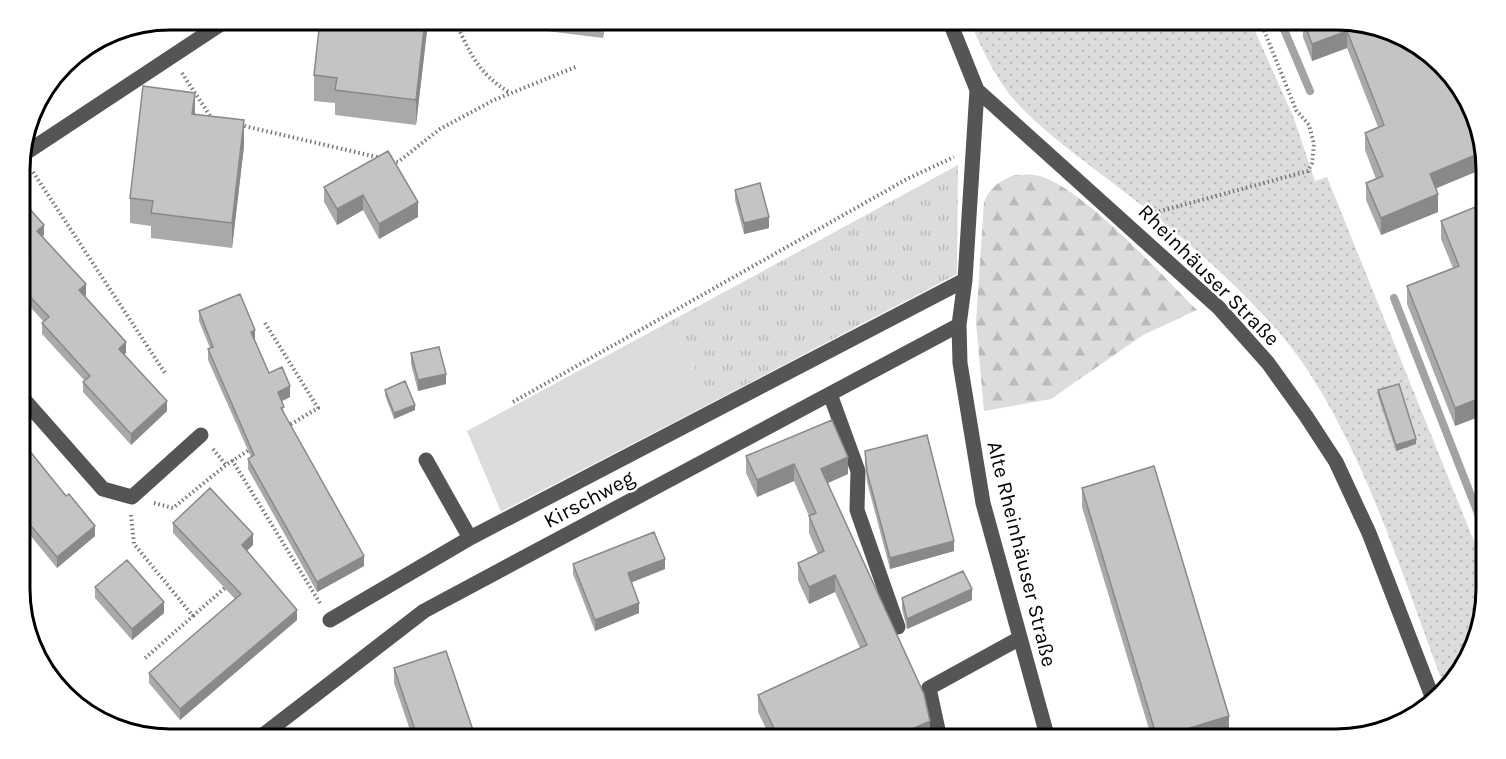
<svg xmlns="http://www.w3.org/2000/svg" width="1506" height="759" font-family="Karla,sans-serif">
  <defs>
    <pattern id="grass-tufts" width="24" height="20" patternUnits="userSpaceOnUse" patternTransform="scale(1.5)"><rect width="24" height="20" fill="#dcdcdc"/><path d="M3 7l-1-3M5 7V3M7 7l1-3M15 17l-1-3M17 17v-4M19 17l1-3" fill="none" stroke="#bbb"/></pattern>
    <pattern id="forest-firs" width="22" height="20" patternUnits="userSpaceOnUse" patternTransform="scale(1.5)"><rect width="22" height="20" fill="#dcdcdc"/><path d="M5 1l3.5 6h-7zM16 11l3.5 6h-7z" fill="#bbb"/></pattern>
    <pattern id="garden-dots" width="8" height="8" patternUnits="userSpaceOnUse" patternTransform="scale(1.5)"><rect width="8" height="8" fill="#dcdcdc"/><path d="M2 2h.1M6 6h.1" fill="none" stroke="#bbb" stroke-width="1.8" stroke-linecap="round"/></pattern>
  </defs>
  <rect width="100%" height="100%" fill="#fff"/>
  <!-- grass -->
  <path fill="url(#grass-tufts)" d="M958,165l-1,109 -244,128 -44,-80z"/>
  <!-- forest -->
  <path fill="url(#forest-firs)" d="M1015,175c6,0 13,-1 19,0 43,5 129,102 163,135l-54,25 -92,64 -67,12 -8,-89 8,-120c7,-16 16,-21 31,-27z"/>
  <!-- garden -->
  <path fill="url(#garden-dots)" d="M969,20h281l43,96 22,65 12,-4 159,394v19l-15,65 -27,31c-44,-115 -90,-274 -175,-365 -43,-47 -91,-88 -142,-127 -39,-31 -85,-61 -117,-99 -18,-23 -29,-49 -41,-75z"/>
  <!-- pitch -->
  <path fill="#dcdcdc" d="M669,322l44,80 -212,110 -34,-81z"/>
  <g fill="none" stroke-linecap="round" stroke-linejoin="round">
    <!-- stream -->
    <path stroke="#a3a3a3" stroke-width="8" d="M1280,20l30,71
      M1394,298l92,236"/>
    <!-- path -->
    <path stroke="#777" stroke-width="4" stroke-dasharray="1.5 3" stroke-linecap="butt" d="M454,20c17,33 22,52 56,73
      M182,73l30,46
      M240,125l141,33
      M392,161l6,1 42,-33 54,-29 84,-34
      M33,172l132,201
      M1146,215l162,-44 4,-8 2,-19 -5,-19 -13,-15 -36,-90
      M265,323l53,85 -32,19
      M513,402l394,-223 47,-22
      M213,449l13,16
      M232,460l88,143
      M154,503l19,5 53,-43 26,-17
      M131,515l3,29 59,72 -50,44
      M193,616l34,-30"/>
    <!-- minor -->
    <path stroke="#555" stroke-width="15" d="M949,20l28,70 242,218 49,55 38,53 30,46 33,71 64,166
      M977,90l-12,190 -6,45 1,38 23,140 65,236
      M21,156l206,-136
      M830,394l28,77 -1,39 41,117
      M20,395l83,94 29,8 69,-62
      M426,460l44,78
      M330,620l140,-82 495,-258
      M258,739l166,-128 535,-286
      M940,739l-11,-51 91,-50"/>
  </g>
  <!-- wall -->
  <path fill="#a9a9a9" d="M428,20l-12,105 -81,-10v-12l-21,-2v-26z
    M523,20h82l-2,18 -80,-10z
    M853,20h26l-21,11z
    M1303,20l99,15 34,154 2,23 -57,23 -15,-35v-17l10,-4 -11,-29v-17l13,-6 -31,-79 -35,13 -9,-24z
    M195,115l49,31 -12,102 -81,-10v-12l-21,-3v-25z
    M388,151l30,66 -39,22 -16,-29 -26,15 -13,-23v-15z
    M735,190l34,38 -25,6 -9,-34z
    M20,198l24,37 -2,2 44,58 -2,1 42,57 -2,1 43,57 -36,34 -48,-53v-10l1,-2 -42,-46v-11l2,-1 -24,-26z
    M1485,203l1,211 -31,12 -48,-122v-18l46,-18 -12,-29v-18z
    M199,311l56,30 14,32 21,24 -8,4 2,13 80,152 -47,26 -69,-123v-10l3,-2 -43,-97v-11l2,-1 -11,-27z
    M411,353l35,31 -28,7 -7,-27z
    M385,390l30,20 -21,9 -9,-24z
    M1378,390l38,54 -20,7 -18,-55z
    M20,439l75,97 -38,32 -36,-44z
    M865,451l89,100 -64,18 -23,-87 -2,-20z
    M746,456l102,18 -20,9 102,255 -3,1h-156l-13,-27v-17l102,-47 -25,-56 -26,12 -11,-24v-17l20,-9 -9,-21v-17l-15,-35 -37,16 -11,-24z
    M1082,488l147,248 -12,3h-65l-70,-232z
    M173,523l80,22 -6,6 50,69 -117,100 -31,-37v-10l86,-74 -62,-66z
    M573,564l92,5 -34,13 8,31 -44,18 -22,-57z
    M95,587l69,26 -32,27 -37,-42z
    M902,598l70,2 -65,29 -5,-20z
    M394,668l82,71h-63l-19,-56z"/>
  <!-- shaded-wall -->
  <path fill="#898989" d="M425,20h3v3l-12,102v-25z
    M603,20h2l-2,18z
    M858,20h21l-21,11z
    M1347,31v17l-35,13v-17z
    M195,93v25l-3,-4z
    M244,120v26l-12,102v-25z
    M1485,151v17l-55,23v-17z
    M1438,194v18l-57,23v-17z
    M363,195v15l-26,15v-16z
    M418,202v15l-39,22v-15z
    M769,217v11l-25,6v-11z
    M44,225v10l-7,7v-11z
    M86,284v11l-7,6v-11z
    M255,330v11l-4,-9z
    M126,342v11l-7,6v-10z
    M446,374v10l-28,7v-11z
    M290,386v11l-12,6v-11z
    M1486,396v18l-31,12v-18z
    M167,401v10l-36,34v-11z
    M415,405v5l-21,9v-6z
    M1416,439v5l-20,7v-6z
    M848,457v17l-27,12v-17z
    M794,464v17l-37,16v-17z
    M95,526v10l-38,32v-11z
    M253,534v11l-11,10v-10z
    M954,541v10l-64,18v-11z
    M364,556v10l-47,26v-10z
    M665,559v10l-37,15v-11z
    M835,575v17l-26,12v-17z
    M972,589v11l-65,29v-10z
    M164,602v11l-32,27v-11z
    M639,603v10l-44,18v-11z
    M297,610v10l-117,100v-11z
    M1229,716v20l-12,3h-60v-1z
    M930,721v17l-3,1h-37z"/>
  <!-- building -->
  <path fill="#c4c4c4" stroke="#898989" stroke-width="1.5" d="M320,20h105l-9,80 -81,-10 2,-12 -23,-3z
    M1303,20h33l66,15 54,44 29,72 -55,23 8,20 -57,24 -15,-35 17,-7 -18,-43 19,-8 -37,-94 -35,13z
    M143,86l52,7 -3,21 52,6 -12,103 -81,-10 2,-12 -23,-3z
    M388,151l30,51 -39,22 -16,-29 -26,14 -13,-22z
    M760,183l9,34 -25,6 -9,-33z
    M20,198l24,27 -7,6 49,53 -7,6 47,52 -7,7 48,52 -36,33 -48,-52 7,-6 -48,-53 7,-6 -29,-31z
    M1485,203l1,193 -31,12 -48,-122 52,-20 -18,-45z
    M240,294l15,36 -4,2 18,41 13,-6 8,19 -12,6 6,15 -3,1 83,148 -47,26 -69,-123 6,-4 -46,-106 5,-2 -14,-36z
    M439,347l7,27 -28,6 -7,-27z
    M405,381l10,24 -21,8 -9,-23z
    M1399,384l17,55 -20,6 -18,-55z
    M832,420l16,37 -27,12 103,225 6,27 -40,18h-111l-21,-44 109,-50 -32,-70 -26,12 -11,-24 26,-12 -15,-35 7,-3 -22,-49 -37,16 -11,-24z
    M927,435l27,106 -64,17 -23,-86 -2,-21z
    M20,439l46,57 3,-2 26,32 -38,31 -36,-43z
    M1154,466l75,250 -72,22 -75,-250z
    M210,488l43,46 -11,11 55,65 -117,99 -31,-36 92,-79 -68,-71z
    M654,532l11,27 -37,14 11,30 -44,17 -22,-56z
    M127,560l37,42 -32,27 -37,-42z
    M963,571l9,18 -65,30 -5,-21z
    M446,651l30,88h-58l-24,-71z"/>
  <g text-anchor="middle" stroke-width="5" stroke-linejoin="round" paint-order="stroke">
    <!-- street labels -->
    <g font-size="21" fill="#000" stroke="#fff">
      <text transform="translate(1209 275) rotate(45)" y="7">Rheinhäuser Straße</text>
      <text transform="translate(589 499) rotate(-28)" y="7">Kirschweg</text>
      <text transform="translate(1022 554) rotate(76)" y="7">Alte Rheinhäuser Straße</text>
    </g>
  </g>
  <!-- crop -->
  <path d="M0 0H1506V759H0ZM170 30H1336A140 140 0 0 1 1476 170V589A140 140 0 0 1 1336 729H170A140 140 0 0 1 30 589V170A140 140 0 0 1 170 30Z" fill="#fff" fill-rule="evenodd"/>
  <path fill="none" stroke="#000" stroke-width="3" d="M170 30H1336A140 140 0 0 1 1476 170V589A140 140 0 0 1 1336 729H170A140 140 0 0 1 30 589V170A140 140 0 0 1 170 30Z"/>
</svg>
